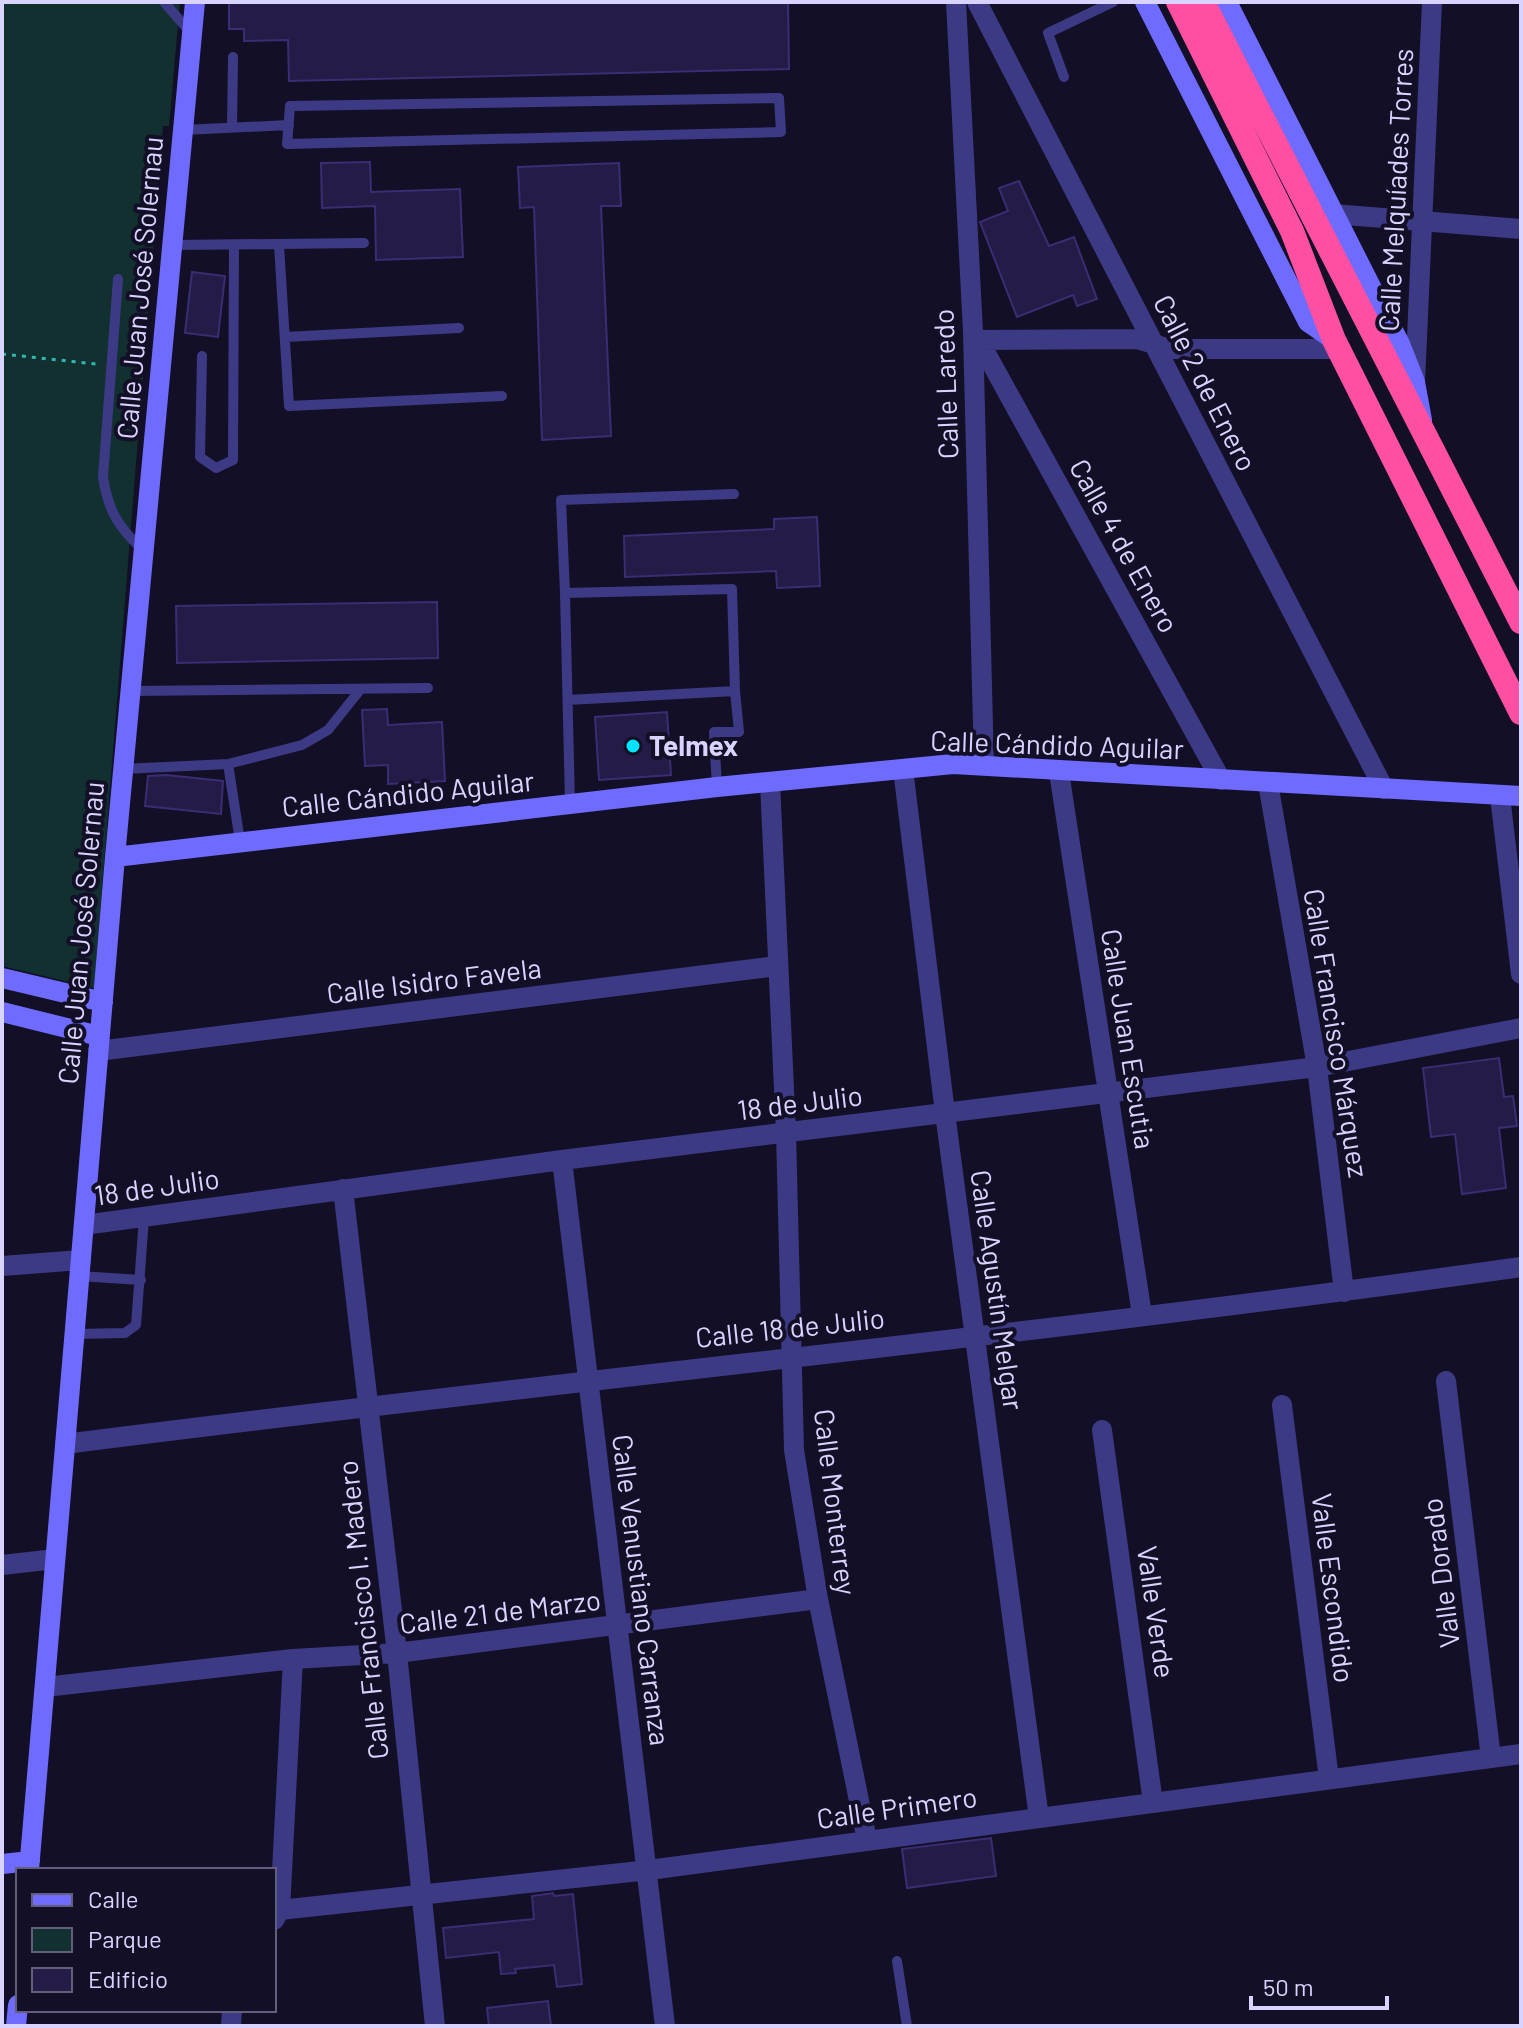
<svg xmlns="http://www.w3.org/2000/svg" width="1523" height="2028" font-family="Barlow,sans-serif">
  <rect width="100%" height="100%" fill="#130f26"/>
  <!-- green -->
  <path fill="#12302f" d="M2,2h178l-11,124h-6l-69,862 -92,-22z"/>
  <!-- building -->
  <path fill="#241b47" stroke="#3b2d73" stroke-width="2" d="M229,2h559l1,67 -500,12 -1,-41 -44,1v-12h-15z
    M370,162l1,30 89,-3 3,68 -87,3 -1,-54 -53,2 -1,-45z
    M619,163l2,43h-20l10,230 -69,4 -8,-233 -14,1 -2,-41z
    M1019,181l30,65 25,-9 23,62 -20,7 -4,-11 -56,22 -37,-95 28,-11 -9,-23z
    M192,272l33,4 -7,61 -33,-4z
    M817,517l3,69 -43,2 -1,-17 -151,6 -1,-41 150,-7v-10z
    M437,602l1,56 -261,5 -1,-57z
    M387,709l1,16 54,-3 3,59 -57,3v-19l-23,1 -3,-56z
    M667,712l4,63 -72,5 -4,-63z
    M166,775l57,6 -2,33 -76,-8 3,-30z
    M1499,1058l5,39 9,-1 4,30 -18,2 7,60 -44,6 -7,-60 -24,3 -8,-69z
    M991,1838l5,38 -89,12 -5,-39z
    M553,1893l1,3 19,-2 9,90 -25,3 -3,-22 -39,4 1,4 -15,1 -2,-22 -53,6 -3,-30 91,-9 -2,-23z
    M548,2001l3,25h-62l-2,-18z"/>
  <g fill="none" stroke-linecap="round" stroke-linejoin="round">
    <!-- path -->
    <path stroke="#2fb8b0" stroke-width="3" stroke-dasharray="4 6" stroke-linecap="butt" d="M2,354l94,10"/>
    <!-- lane -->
    <path stroke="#3d3a85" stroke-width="10" d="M164,2l26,30
      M1064,77l-16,-44 65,-31
      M779,98l2,34 -494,12 3,-38z
      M232,128l1,-71
      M183,130l106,-5
      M172,245l192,-2
      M279,245l10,161 213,-10
      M118,279l-15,198c5,33 15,50 39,72
      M285,337l174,-9
      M202,356l-2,101 16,11 17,-8 1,-215
      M565,593l-4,-93 173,-6
      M130,691l298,-3
      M568,700l167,-9 -3,-102 -167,4 5,211
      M228,764l74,-19 26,-15 32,-40
      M123,769l105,-5 12,77
      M717,787l-3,-55h25l-4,-41
      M79,1276l62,4
      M75,1334l50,-1 11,-8 8,-107
      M897,1961l10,65"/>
    <!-- street -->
    <path stroke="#3d3a85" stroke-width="20" d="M956,2l17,330 11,433
      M977,2l407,787
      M1333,214l188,15
      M973,332l2,8 162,-1 33,10h168
      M975,340l13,17 233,423
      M1415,382l17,-380
      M903,769l42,344 94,705
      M1059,772l83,543
      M770,782l16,351 8,317 24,149 49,241
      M1268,783l49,284 27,225
      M1500,796l21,178
      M98,1051l679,-85
      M562,1160l103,866
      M343,1189l54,464 38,373
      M84,1225l478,-65 755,-93 204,-39
      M2,1266l79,-6
      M1446,1381l45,377
      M1282,1405l47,374
      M1102,1430l51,373
      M65,1444c485,-62 972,-109 1456,-177
      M2,1565l53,-6
      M45,1687l248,-28 104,-6 421,-54
      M280,1910l369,-40 872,-116
      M274,1920l6,-10 13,-251
      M231,2026l1,-16"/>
    <!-- secondary -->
    <path stroke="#6f6bff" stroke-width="20" d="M1145,2l163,320 26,18
      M1227,2l173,342 15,38 7,38
      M115,857l602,-70 236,-23 568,32
      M2,978l101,24
      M2,1012l97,24
      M2,1864l28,-3
      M29,1870l86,-1013 80,-855
      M16,2026l2,-21"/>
    <!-- highway -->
    <path stroke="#ff4fa3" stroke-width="24" d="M1178,2l114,229 42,109 187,373
      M1203,2l318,620"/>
  </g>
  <!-- markers -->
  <circle fill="#00e5ff" stroke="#130f26" stroke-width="3" cx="633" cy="746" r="8"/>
  <g text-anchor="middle" stroke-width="8" stroke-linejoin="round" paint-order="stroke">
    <!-- street labels -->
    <g font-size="28" fill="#d9d4ff" stroke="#130f26">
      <text transform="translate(1396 190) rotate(-87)" y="10">Calle Melquíades Torres</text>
      <text transform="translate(140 288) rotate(-85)" y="10">Calle Juan José Solernau</text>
      <text transform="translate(1205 383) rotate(63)" y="10">Calle 2 de Enero</text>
      <text transform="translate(946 384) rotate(-92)" y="10">Calle Laredo</text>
      <text transform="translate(1124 546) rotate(61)" y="10">Calle 4 de Enero</text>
      <text transform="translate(1057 745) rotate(2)" y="10">Calle Cándido Aguilar</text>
      <text transform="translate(408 794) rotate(-6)" y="10">Calle Cándido Aguilar</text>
      <text transform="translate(81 933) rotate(-85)" y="10">Calle Juan José Solernau</text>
      <text transform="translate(434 981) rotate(-7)" y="10">Calle Isidro Favela</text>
      <text transform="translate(1336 1033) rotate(81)" y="10">Calle Francisco Márquez</text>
      <text transform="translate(1128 1039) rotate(81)" y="10">Calle Juan Escutia</text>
      <text transform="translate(800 1103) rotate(-7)" y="10">18 de Julio</text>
      <text transform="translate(157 1187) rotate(-8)" y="10">18 de Julio</text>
      <text transform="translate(997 1290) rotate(82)" y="10">Calle Agustín Melgar</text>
      <text transform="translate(790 1328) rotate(-6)" y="10">Calle 18 de Julio</text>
      <text transform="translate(835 1502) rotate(83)" y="10">Calle Monterrey</text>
      <text transform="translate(1441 1573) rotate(-97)" y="10">Valle Dorado</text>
      <text transform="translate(1333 1588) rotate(83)" y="10">Valle Escondido</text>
      <text transform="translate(641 1590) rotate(83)" y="10">Calle Venustiano Carranza</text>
      <text transform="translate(363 1610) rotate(-96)" y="10">Calle Francisco I. Madero</text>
      <text transform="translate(500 1612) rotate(-7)" y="10">Calle 21 de Marzo</text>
      <text transform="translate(1156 1612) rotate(82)" y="10">Valle Verde</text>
      <text transform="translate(897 1808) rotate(-8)" y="10">Calle Primero</text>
    </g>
    <!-- poi labels -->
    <g font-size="28" font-weight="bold" fill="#d9d4ff" stroke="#130f26" text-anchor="start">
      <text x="649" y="756">Telmex</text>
    </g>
  </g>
  <!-- border -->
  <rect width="1523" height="2028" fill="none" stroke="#d9d4ff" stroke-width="8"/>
  <!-- legend -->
  <rect x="16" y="1868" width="260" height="144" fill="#130f26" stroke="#625e7d" stroke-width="2"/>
  <rect x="32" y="1894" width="40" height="12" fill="#6f6bff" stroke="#625e7d" stroke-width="2"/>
  <text x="88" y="1908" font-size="24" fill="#d9d4ff">Calle</text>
  <rect x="32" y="1928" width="40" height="24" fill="#12302f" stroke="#625e7d" stroke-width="2"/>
  <text x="88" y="1948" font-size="24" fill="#d9d4ff">Parque</text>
  <rect x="32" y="1968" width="40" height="24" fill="#241b47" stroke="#625e7d" stroke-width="2"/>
  <text x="88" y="1988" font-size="24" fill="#d9d4ff">Edificio</text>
  <!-- scale -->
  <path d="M1251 1996v12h136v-12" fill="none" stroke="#d9d4ff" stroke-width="4"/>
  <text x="1263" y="1996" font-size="24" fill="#d9d4ff" stroke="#130f26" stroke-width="6" paint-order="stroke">50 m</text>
</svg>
